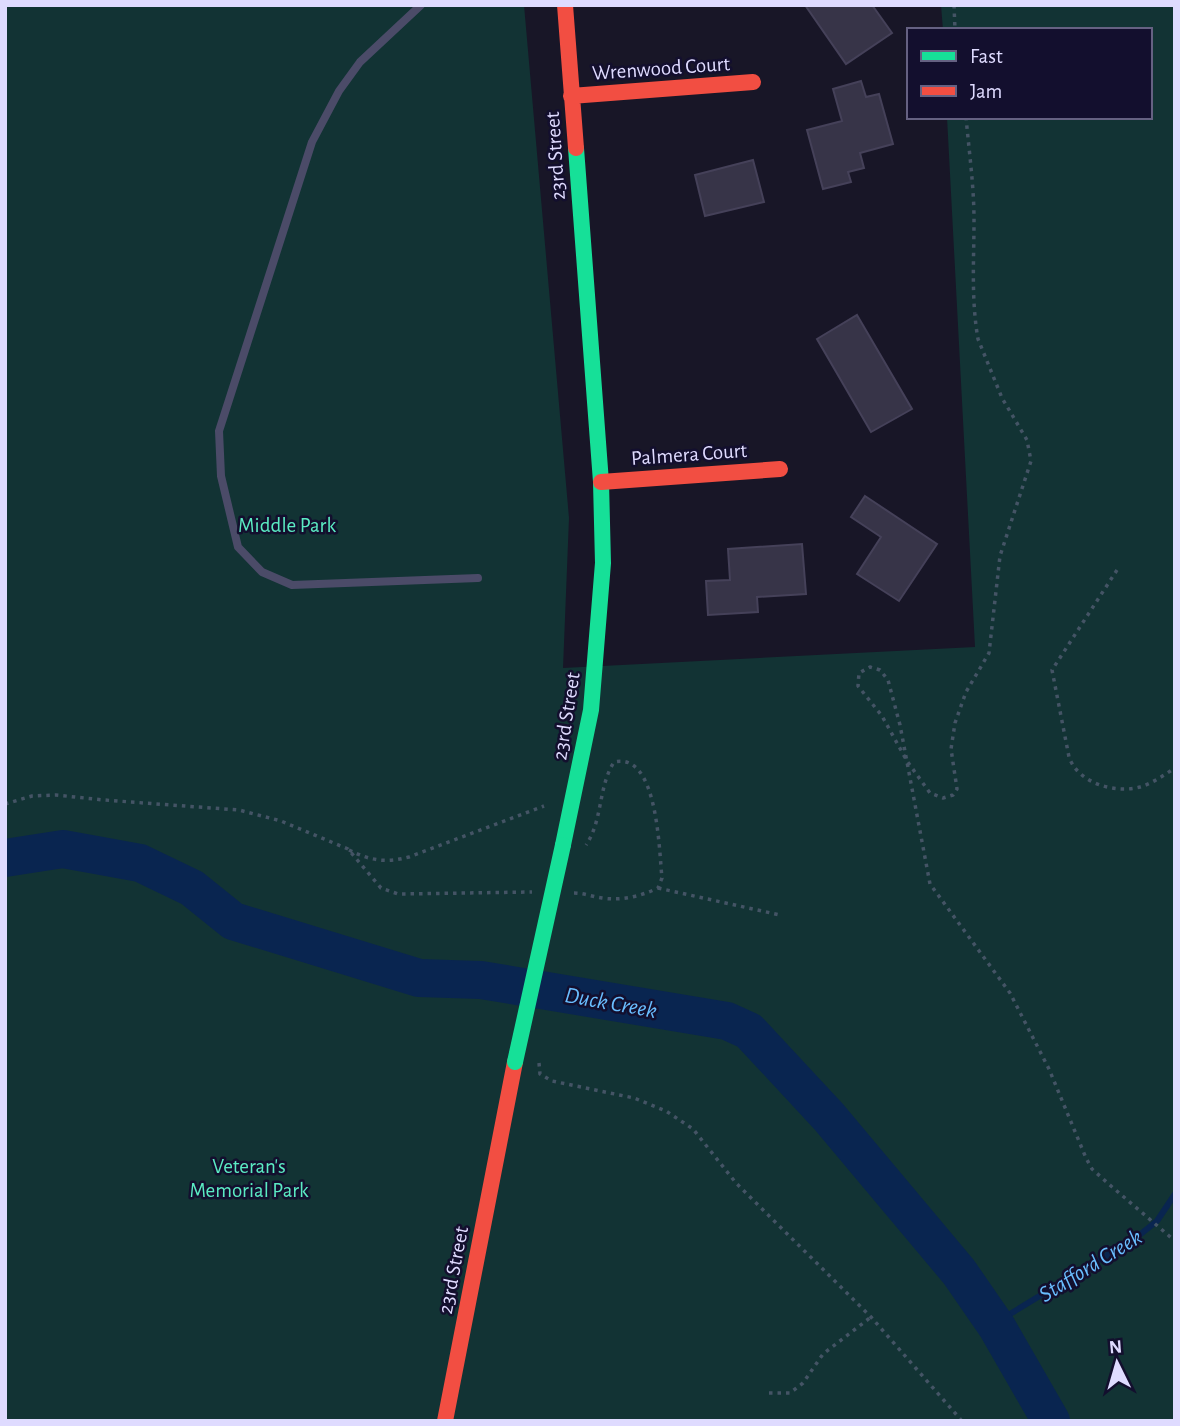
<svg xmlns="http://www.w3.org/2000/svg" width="1180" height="1426" font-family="'Alegreya Sans',sans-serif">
  <rect width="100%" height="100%" fill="#181627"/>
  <!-- green -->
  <path fill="#123334" d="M5,5h519l45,513 -6,150 412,-21 -28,-530h203v-87h-207l-2,-25h234v1416h-1170z"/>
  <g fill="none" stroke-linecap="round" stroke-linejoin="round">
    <!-- stream -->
    <path stroke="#092550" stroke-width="6" d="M997,1327l13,-13 127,-77 20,-16 18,-27"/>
    <!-- river -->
    <path stroke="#092550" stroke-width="38" d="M5,858l58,-9 77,14 52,25 41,33 186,57 62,2 246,41 22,10 80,86 130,155 38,55 54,94"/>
  </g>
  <!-- building -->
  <path fill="#373448" stroke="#454159" stroke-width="2" d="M805,5h67l20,28 -46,31z
    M861,81l5,16 13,-3 14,50 -33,9 4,15 -16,4 3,10 -28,7 -16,-59 35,-9 -9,-32z
    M753,160l11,42 -59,14 -10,-41z
    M857,315l55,94 -41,23 -54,-93z
    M865,496l72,48 -38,57 -42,-27 24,-37 -30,-20z
    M802,544l4,50 -49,3 1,15 -50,3 -2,-34 24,-1 -2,-31z"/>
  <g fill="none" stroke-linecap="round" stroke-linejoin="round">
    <!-- path -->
    <path stroke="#445465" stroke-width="3.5" stroke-dasharray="3.5 5" stroke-linecap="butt" d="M954,5l1,25
      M966,117c3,34 8,69 8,103 0,40 -3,79 4,119l24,59 25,42 4,21 -31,95 -11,97 -23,39 -11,31 -4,26 6,40 -4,6 -10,3 -13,-5 -23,-32 -25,-45 -24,-30 1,-13 11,-6 10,3 8,10 12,45 30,159 80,109 39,76 37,89 6,11 19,17 64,55
      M1117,570l-65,100 17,87c9,26 46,37 71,30 13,-4 24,-12 35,-19
      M5,804l27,-8 24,-1 48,5 135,10 42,11 67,28 33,39 17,6 134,-2
      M349,850c22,11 37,13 60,7l135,-51
      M658,888l122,27
      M574,893c10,0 19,4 28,5 20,3 39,-2 56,-10l4,-10c-3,-27 -4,-127 -48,-116 -16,25 -11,58 -28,83
      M539,1063l1,11 12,7 82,17 32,13 27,18 43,54 135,134 91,104
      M769,1393h21l13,-10 20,-29 48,-37"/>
    <!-- lane -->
    <path stroke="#4b4b68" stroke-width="8" d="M421,5l-61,57 -21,29 -27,51 -93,289 2,45 17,71 24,25 30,13 186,-7"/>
    <!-- fast -->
    <path stroke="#16e098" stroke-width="16" d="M563,845l28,-135 12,-147 -2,-81 -25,-334"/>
    <!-- jam -->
    <path stroke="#f24e42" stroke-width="16" d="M565,5l11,143
      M571,96l182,-14
      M601,482l179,-13
      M445,1421l70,-359"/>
    <!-- fast-bridge -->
    <path stroke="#16e098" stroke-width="16" d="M515,1062l48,-217"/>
  </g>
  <g text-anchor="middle" stroke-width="5" stroke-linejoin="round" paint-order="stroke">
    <!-- street labels -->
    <g font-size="21" fill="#dfdbff" stroke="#130f2e">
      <text transform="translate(661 68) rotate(-4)" y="7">Wrenwood Court</text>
      <text transform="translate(555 156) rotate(-94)" y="7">23rd Street</text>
      <text transform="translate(689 454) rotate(-4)" y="7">Palmera Court</text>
      <text transform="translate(566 716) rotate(-81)" y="7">23rd Street</text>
      <text transform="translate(453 1270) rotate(-79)" y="7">23rd Street</text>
    </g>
    <!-- park labels -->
    <g font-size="21" fill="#5bebc3" stroke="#130f2e">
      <text x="287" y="532">Middle Park</text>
      <text x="249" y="1173">Veteran's<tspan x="249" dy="24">Memorial Park</tspan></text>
    </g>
    <!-- water labels -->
    <g font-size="23" font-style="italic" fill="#69beff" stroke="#130f2e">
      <text transform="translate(611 1002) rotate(10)" y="8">Duck Creek</text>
      <text transform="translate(1090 1265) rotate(-32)" y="8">Stafford Creek</text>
    </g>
  </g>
  <!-- border -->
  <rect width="1180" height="1426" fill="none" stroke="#dfdbff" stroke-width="14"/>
  <!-- legend -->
  <rect x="907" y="28" width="245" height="91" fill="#130f2e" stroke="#656182" stroke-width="2"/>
  <rect x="921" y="51" width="35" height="10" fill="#16e098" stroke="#656182" stroke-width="2"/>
  <text x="970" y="63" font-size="21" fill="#dfdbff">Fast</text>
  <rect x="921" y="86" width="35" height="10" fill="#f24e42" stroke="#656182" stroke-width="2"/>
  <text x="970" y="98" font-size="21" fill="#dfdbff">Jam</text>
  <!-- north arrow -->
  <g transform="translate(1117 1363) rotate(355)" stroke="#130f2e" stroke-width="5" paint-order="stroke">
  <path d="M0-5L12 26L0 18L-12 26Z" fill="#dfdbff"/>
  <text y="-10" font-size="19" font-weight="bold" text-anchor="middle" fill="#dfdbff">N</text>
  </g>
</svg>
